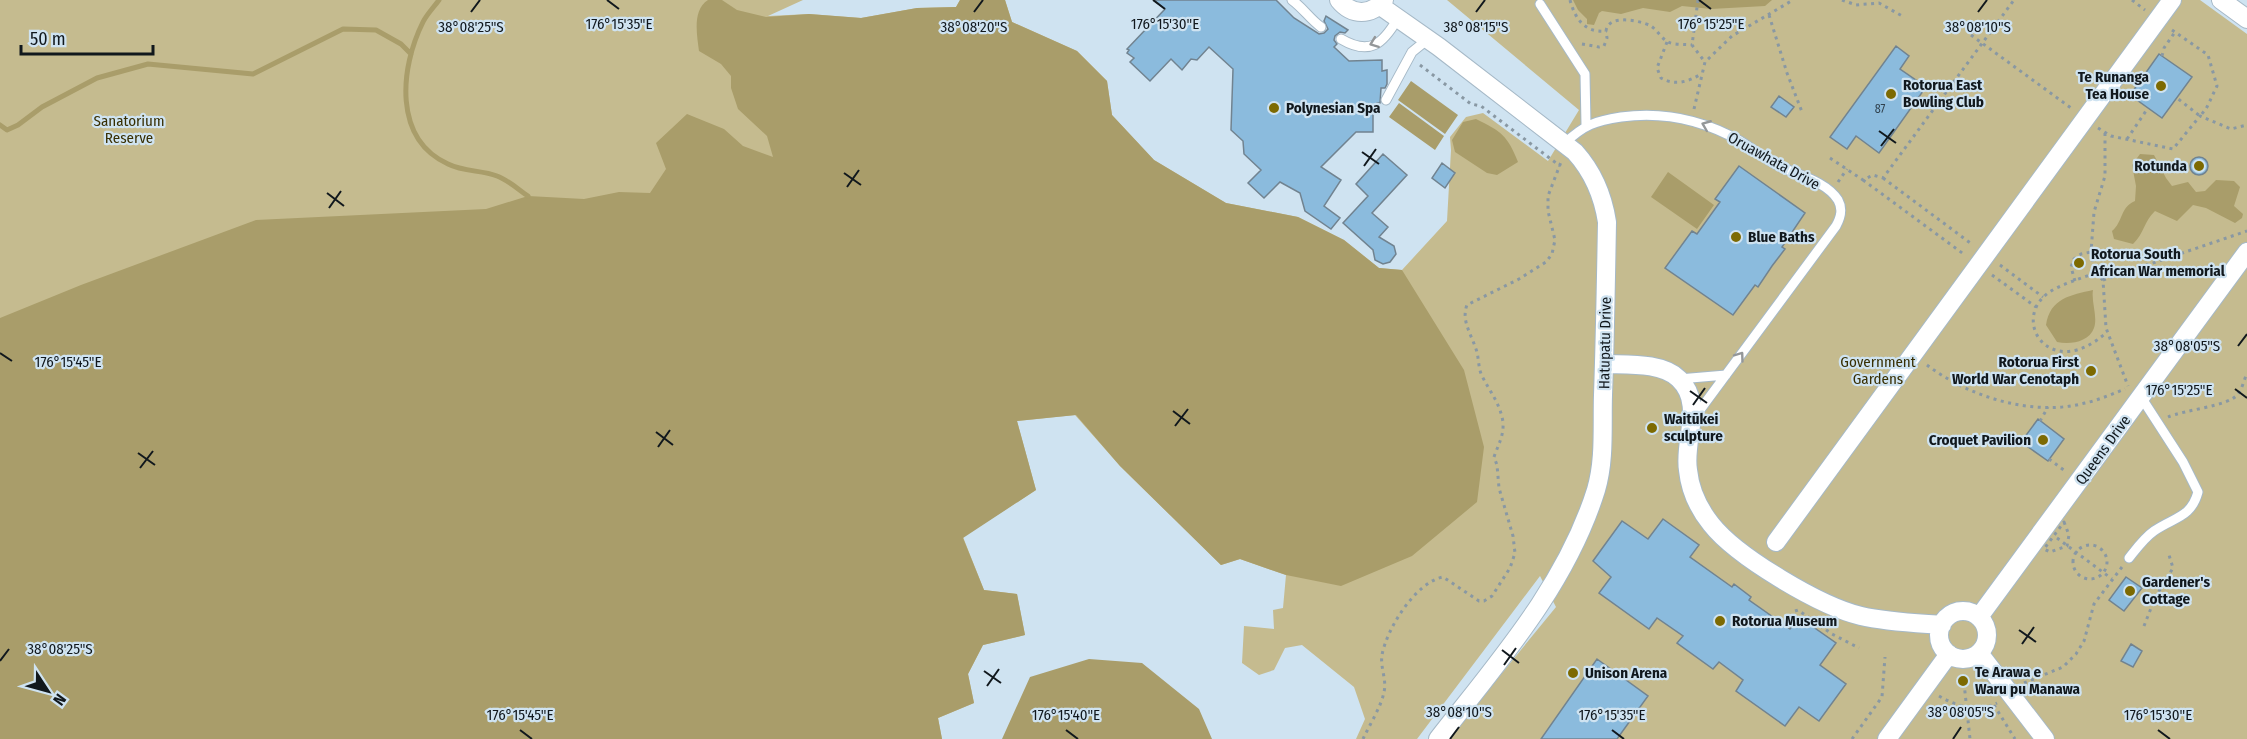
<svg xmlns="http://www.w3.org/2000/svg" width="2247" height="739" font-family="'Fira Sans Condensed',sans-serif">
  <rect width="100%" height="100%" fill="#cfe3f1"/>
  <!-- green -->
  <path fill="#c5bb8f" d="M0,0h803l-35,16 41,-2 52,4 56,-10 39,-1 4,-7h45l7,22 65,29 30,30 5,34 42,45 72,43 72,14 46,23 35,28 23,2 45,-49 4,-71 -1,-13 16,-20 17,-4 65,48 31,-51 -132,-110h753l47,34v705h-799l108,-132 -16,-31 -123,163h-61l9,-20 -11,-32 -52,-42 -17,3 -11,22 -15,5 -17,-12 2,-37 30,3 -1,-19 10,-2 3,-33 -46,-16 -19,6 -101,-99 -45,-51 -58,6 19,69 -73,47 21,53 33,4 8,41 -42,10 -15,29 6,29 -36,15 4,21h-942z"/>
  <!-- water -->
  <path fill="#a99d6a" d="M708,0h14l15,10 29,7 43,-3 52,4 56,-10 39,-1 4,-7h45l7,22 65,29 30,30 5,34 42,45 72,43 72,14 46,23 35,28 23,2 62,100 20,77 -7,55 -65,54 -71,30 -55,-11 -46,-16 -19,6 -101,-99 -44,-51 -59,6 19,69 -73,48 21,52 33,4 8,41 -42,10 -15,29 6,29 -36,15 4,21h-942v-421l81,-33 175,-65 230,-11 42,-13 56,3 35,-7 31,1 16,-24 -10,-26 31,-29 37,15 19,17 30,11 -6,-21 -29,-27 -7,-21v-12l-10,-12 -22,-13c-2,-16 -7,-41 9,-51z
    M1573,0h199l-7,6 -54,3 -29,-3 -12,6 -27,-4 -22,6 -19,-3 -3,2 -5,12 -7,-1v-5l-9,-9z
    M1411,81l47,34 -13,19 -47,-34z
    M1399,103l45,33 -9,14 -46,-33z
    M1476,119c25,12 32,17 42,43l-21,13 -10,-2 -32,-21 -3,-12 11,-18z
    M2140,154l14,1 12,23 6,8 16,-4 8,10 9,-1 11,-11 18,1 6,6 -6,19 9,8 -1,4 -7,5 -29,-15 -13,-3 -16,16 -22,-10c-11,10 -11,23 -22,33l-19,-5 -2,-8c11,-9 8,-24 23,-30l1,-15 -4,-21z
    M1668,172l46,33 -17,24 -46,-32z
    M2093,290c-2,12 5,27 1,38 -5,14 -24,17 -37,14l-11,-17c4,-27 25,-30 47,-35z
    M1089,659l53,4 57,46 13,30h-210l28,-62z"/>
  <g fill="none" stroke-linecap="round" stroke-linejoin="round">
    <!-- stream -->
    <path stroke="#a99d6a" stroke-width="5" d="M439,0c-5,7 -12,14 -16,22 -23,46 -30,117 25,142 16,8 34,6 49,12 11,4 22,14 31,20
      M0,125l7,5 11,-5 24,-18 55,-29 51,-14 105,10 90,-45 33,1 25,14 10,10"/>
  </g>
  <!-- building -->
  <path fill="#8bbbdd" stroke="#718390" stroke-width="1.5" d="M1154,0h122l18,18 25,16 5,-1 4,-4 -4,-8 2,-5 22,14 -3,3 -5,-1 -5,4 -1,4 3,4 -3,3 15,14 33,-1v11l5,-1v14l-2,4h-4l-1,15h-3v5h-4v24h-17l-35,35 20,13 -17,26 16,12 -9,11 -26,-18 -5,-18 -20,-11 -16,16 -16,-15 13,-13 -17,-16 -1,-13 -12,-11 2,-61 -24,-22 -12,13 -6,-1 -9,11 -11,-11 -21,22 -20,-19 4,-4 -7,-5 2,-3 -2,-1 38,-40z
    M1896,46l13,10 -9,13 26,18 -47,66 -23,-17 -9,13 -17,-12z
    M2159,54l33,23 -30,41 -32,-23z
    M1779,96l15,11 -8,10 -15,-10z
    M1383,154l24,21 -35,38 16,14 -9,10 15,9 2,8 -6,8 -7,2 -8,-4 -2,-10 -30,-27 25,-27 -12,-12z
    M2190 166a9 9 0 1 1 18 0a9 9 0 1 1-18 0Z
    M1442,163l13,10 -10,15 -13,-10z
    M1739,166l66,47 -23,34 3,2 -13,17 -14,21 -3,-2 -22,30 -68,-47 27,-37 5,3 23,-32 -5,-3z
    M2038,419l26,20 -16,22 -27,-19z
    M1663,519l36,26 -9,12 42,30 2,-3 17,13 -2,3 41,29 9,-12 37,26 -16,22 26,19 -27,37 -20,-14 -14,19 -49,-35 7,-11 -24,-18 -6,7 -36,-26 6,-7 -26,-18 -8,11 -50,-36 12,-16 -18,-16 29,-40 26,18z
    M2126,577l16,11 -18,23 -15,-11z
    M2131,644l11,7 -9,16 -12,-6z
    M1597,659l51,37 -31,43h-76z"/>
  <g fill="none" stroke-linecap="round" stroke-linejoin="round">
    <!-- lane casing -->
    <g stroke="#a6b9c7" stroke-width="11">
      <path id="lane" d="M1292,0c11,8 18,19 29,27
        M1540,4l45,70 1,51
        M1341,39c29,17 42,5 57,-21
        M1386,100l26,-48 16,-13
        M1565,143c19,-18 30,-22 56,-26 43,-6 82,3 119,24 13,8 25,18 39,25 18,9 47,15 59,34 5,9 3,17 -2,26l-142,192
        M1679,379l47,-4
        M2129,558c8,-10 15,-20 25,-27 20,-14 37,-13 44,-39l-15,-30 -42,-65"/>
    </g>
    <!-- street casing -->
    <g stroke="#a6b9c7" stroke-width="20">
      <path id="street" d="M1339,0c13,16 32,16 45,0
        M2221,0l26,19
        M1379,5l60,42 136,105c18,20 28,44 32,70 -1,58 -2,116 -4,173 -1,32 2,65 -7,95 -30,96 -98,172 -158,249
        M1604,364c23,1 58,-2 75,15 26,25 4,61 9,91 2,20 11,39 23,54 26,33 109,82 150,92 26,6 54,7 81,9
        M1776,542l396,-542
        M1939 635a24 24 0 1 1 48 0a24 24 0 1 1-48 0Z
        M1979,617l268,-365
        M1979,653l66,86
        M1887,739l62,-85"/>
    </g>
    <!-- path -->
    <path stroke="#8998a3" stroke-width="3" stroke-dasharray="3 4.5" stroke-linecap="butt" d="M1570,0c5,19 15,33 36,31 2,-17 33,-11 45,-5 6,4 11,13 17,16 6,3 17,2 24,3
      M1698,0l-6,45 13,17
      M1842,0l14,5 23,-2 25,14
      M2132,0l13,10
      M1769,15l18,58 15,39
      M2172,30l36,25 9,31 -11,23 -6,7 -23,-18
      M1971,35l100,73
      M1667,42l-10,26 4,10c14,8 27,4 40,-4
      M1582,44l17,3 5,-1 3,-8 -1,-7
      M2162,56l2,-8 11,-16
      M1420,65l51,39 10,2 79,60
      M1694,109l11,-47 27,-26 61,-36
      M2098,128l13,8 62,13 27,-33 31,13 16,-4
      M2105,133v43l-11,36 -3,40 4,21 8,7 3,48 22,58
      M2127,139l21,-31
      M1830,158l33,22 10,-5 10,3 131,-178
      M1883,178l90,67
      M1863,180l102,75
      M1838,182l9,-13
      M2000,265l43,32
      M2095,273c-15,6 -34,11 -47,20 -38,28 3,90 59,39
      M1992,275l44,32
      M2103,280l144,-49
      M2075,281l-4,-14 3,-8 7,-5 10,-2
      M1927,365c42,32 106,52 158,38 14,-3 27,-9 40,-14
      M2168,417c16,-7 60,-11 69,-22 5,-5 7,-15 10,-22
      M2040,421l8,-14
      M2049,459l16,12
      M2064,522l5,13 -2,11 -17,6 -6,-3z
      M2057,538l55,41
      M2073 562a17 17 0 1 1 34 0a17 17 0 1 1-34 0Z
      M1795,611l3,-1 34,24 27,14
      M2144,626l11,-28 18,-30 -4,-13
      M1964,683l6,56
      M2024,683l39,-16 13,-13 8,-13 10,-37 28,-37
      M1939,696c18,10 37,18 58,7
      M1994,705l21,34
      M1363,739c7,-15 18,-32 21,-47 3,-12 -4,-25 -2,-37 5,-27 34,-73 61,-78l36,24h5l8,-5 18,-28 5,-15 -2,-17 -14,-48 -2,-23 -3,-8c4,-12 10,-21 9,-35 -3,-19 -13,-30 -21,-46 -4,-8 -3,-19 -6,-27 -5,-15 -15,-29 -9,-44l52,-26 27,-17 6,-8 3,-14 -7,-29v-15l13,-34
      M1852,739l30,-42 3,-40"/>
    <!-- lane -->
    <use href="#lane" stroke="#fff" stroke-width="9"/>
    <!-- street -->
    <use href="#street" stroke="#fff" stroke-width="18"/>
  </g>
  <!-- one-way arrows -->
  <defs><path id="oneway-chevron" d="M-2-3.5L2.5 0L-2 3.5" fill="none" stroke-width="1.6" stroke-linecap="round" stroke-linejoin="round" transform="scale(1.5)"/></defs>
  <g stroke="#949799">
    <use href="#oneway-chevron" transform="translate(1374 43) rotate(159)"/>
    <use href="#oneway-chevron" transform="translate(1706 125) rotate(-158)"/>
    <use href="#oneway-chevron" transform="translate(1740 356) rotate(-54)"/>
  </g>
  <!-- ticks -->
  <path fill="none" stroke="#11181d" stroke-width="2" d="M607,0l12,9M1153,0l12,9M1699,0l12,9M471,12l9,-12M974,12l9,-12M1476,12l9,-12M1978,12l9,-12M1879,131l17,12M1881,146l13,-17M1362,152l17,12M1364,166l12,-17M844,173l17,12M847,187l12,-17M327,193l17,13M329,208l12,-17M2238,346l9,-12M0,353l12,8M2235,389l12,9M1690,391l17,12M1693,405l12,-17M1173,411l17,13M1175,426l13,-17M656,432l17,13M658,447l12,-17M138,453l17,12M140,468l13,-17M2019,630l17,12M2022,644l12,-17M1502,650l17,13M0,661l9,-12M1504,665l12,-17M984,671l17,12M987,686l12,-17M520,730l12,9M1066,730l12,9M1612,730l12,9M2158,730l12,9M1450,739l9,-12M1953,739l8,-12"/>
  <!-- markers -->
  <g fill="#7d6a02" stroke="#cfe3f1" stroke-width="2">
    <circle cx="2161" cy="86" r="6"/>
    <circle cx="1891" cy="94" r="6"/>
    <circle cx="1274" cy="108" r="6"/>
    <circle cx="2199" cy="166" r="6"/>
    <circle cx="1736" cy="237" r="6"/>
    <circle cx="2079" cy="263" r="6"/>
    <circle cx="2091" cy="371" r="6"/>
    <circle cx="1652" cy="428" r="6"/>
    <circle cx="2043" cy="440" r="6"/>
    <circle cx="2130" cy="591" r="6"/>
    <circle cx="1720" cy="621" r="6"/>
    <circle cx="1573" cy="673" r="6"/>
    <circle cx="1963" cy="681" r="6"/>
  </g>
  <g text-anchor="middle" stroke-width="4.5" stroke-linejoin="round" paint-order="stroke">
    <!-- number labels -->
    <g font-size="12" fill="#30414d">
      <text x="1880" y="113">87</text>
    </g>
    <!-- poi labels -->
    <g font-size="15" font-weight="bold" fill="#11181d" stroke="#cfe3f1" text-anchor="start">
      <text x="2149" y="82" text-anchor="end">Te Runanga<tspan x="2149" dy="17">Tea House</tspan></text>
      <text x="1903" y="90">Rotorua East<tspan x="1903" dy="17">Bowling Club</tspan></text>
      <text x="1286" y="113">Polynesian Spa</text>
      <text x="2187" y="171" text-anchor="end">Rotunda</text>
      <text x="1748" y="242">Blue Baths</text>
      <text x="2091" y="259">Rotorua South<tspan x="2091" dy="17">African War memorial</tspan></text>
      <text x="2079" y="367" text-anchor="end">Rotorua First<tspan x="2079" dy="17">World War Cenotaph</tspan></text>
      <text x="1664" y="424">Waitūkei<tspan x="1664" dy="17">sculpture</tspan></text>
      <text x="2031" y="445" text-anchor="end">Croquet Pavilion</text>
      <text x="2142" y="587">Gardener's<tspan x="2142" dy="17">Cottage</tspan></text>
      <text x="1732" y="626">Rotorua Museum</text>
      <text x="1975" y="677">Te Arawa e<tspan x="1975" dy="17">Waru pu Manawa</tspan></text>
      <text x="1585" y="678">Unison Arena</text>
    </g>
    <!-- park labels -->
    <g font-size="15" fill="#382f03" stroke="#cfe3f1">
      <text x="129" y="126">Sanatorium<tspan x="129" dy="17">Reserve</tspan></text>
      <text x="1878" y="367">Government<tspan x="1878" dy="17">Gardens</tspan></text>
    </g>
    <!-- street labels -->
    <g font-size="15" fill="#11181d" stroke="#cfe3f1">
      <text transform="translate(1774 161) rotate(29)" y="5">Oruawhata Drive</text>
      <text transform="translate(1605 343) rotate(-89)" y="5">Hatupatu Drive</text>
      <text transform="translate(2103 450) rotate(-54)" y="5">Queens Drive</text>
    </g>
  </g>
  <g font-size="15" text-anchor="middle" fill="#11181d" stroke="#cfe3f1" stroke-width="4.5" stroke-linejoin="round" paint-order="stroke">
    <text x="619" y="29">176°15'35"E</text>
    <text x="1165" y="29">176°15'30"E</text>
    <text x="1711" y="29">176°15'25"E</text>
    <text x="471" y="32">38°08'25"S</text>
    <text x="974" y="32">38°08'20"S</text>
    <text x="1476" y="32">38°08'15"S</text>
    <text x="1978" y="32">38°08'10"S</text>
    <text x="2187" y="351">38°08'05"S</text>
    <text x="68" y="367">176°15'45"E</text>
    <text x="2179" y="395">176°15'25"E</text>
    <text x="60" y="654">38°08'25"S</text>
    <text x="1459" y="717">38°08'10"S</text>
    <text x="1961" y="717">38°08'05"S</text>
    <text x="520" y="720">176°15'45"E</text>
    <text x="1066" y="720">176°15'40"E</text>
    <text x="1612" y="720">176°15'35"E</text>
    <text x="2158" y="720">176°15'30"E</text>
  </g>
  <!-- north arrow -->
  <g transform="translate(48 691) rotate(126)" stroke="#cfe3f1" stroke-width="4.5" paint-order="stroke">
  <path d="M0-4.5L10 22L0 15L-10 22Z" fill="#11181d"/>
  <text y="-9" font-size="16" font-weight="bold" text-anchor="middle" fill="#11181d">N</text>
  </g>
  <!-- scale -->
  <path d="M21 45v9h132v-9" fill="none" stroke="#11181d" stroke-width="3"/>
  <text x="30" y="45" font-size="18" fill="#11181d" stroke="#cfe3f1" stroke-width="4.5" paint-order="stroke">50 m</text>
</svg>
